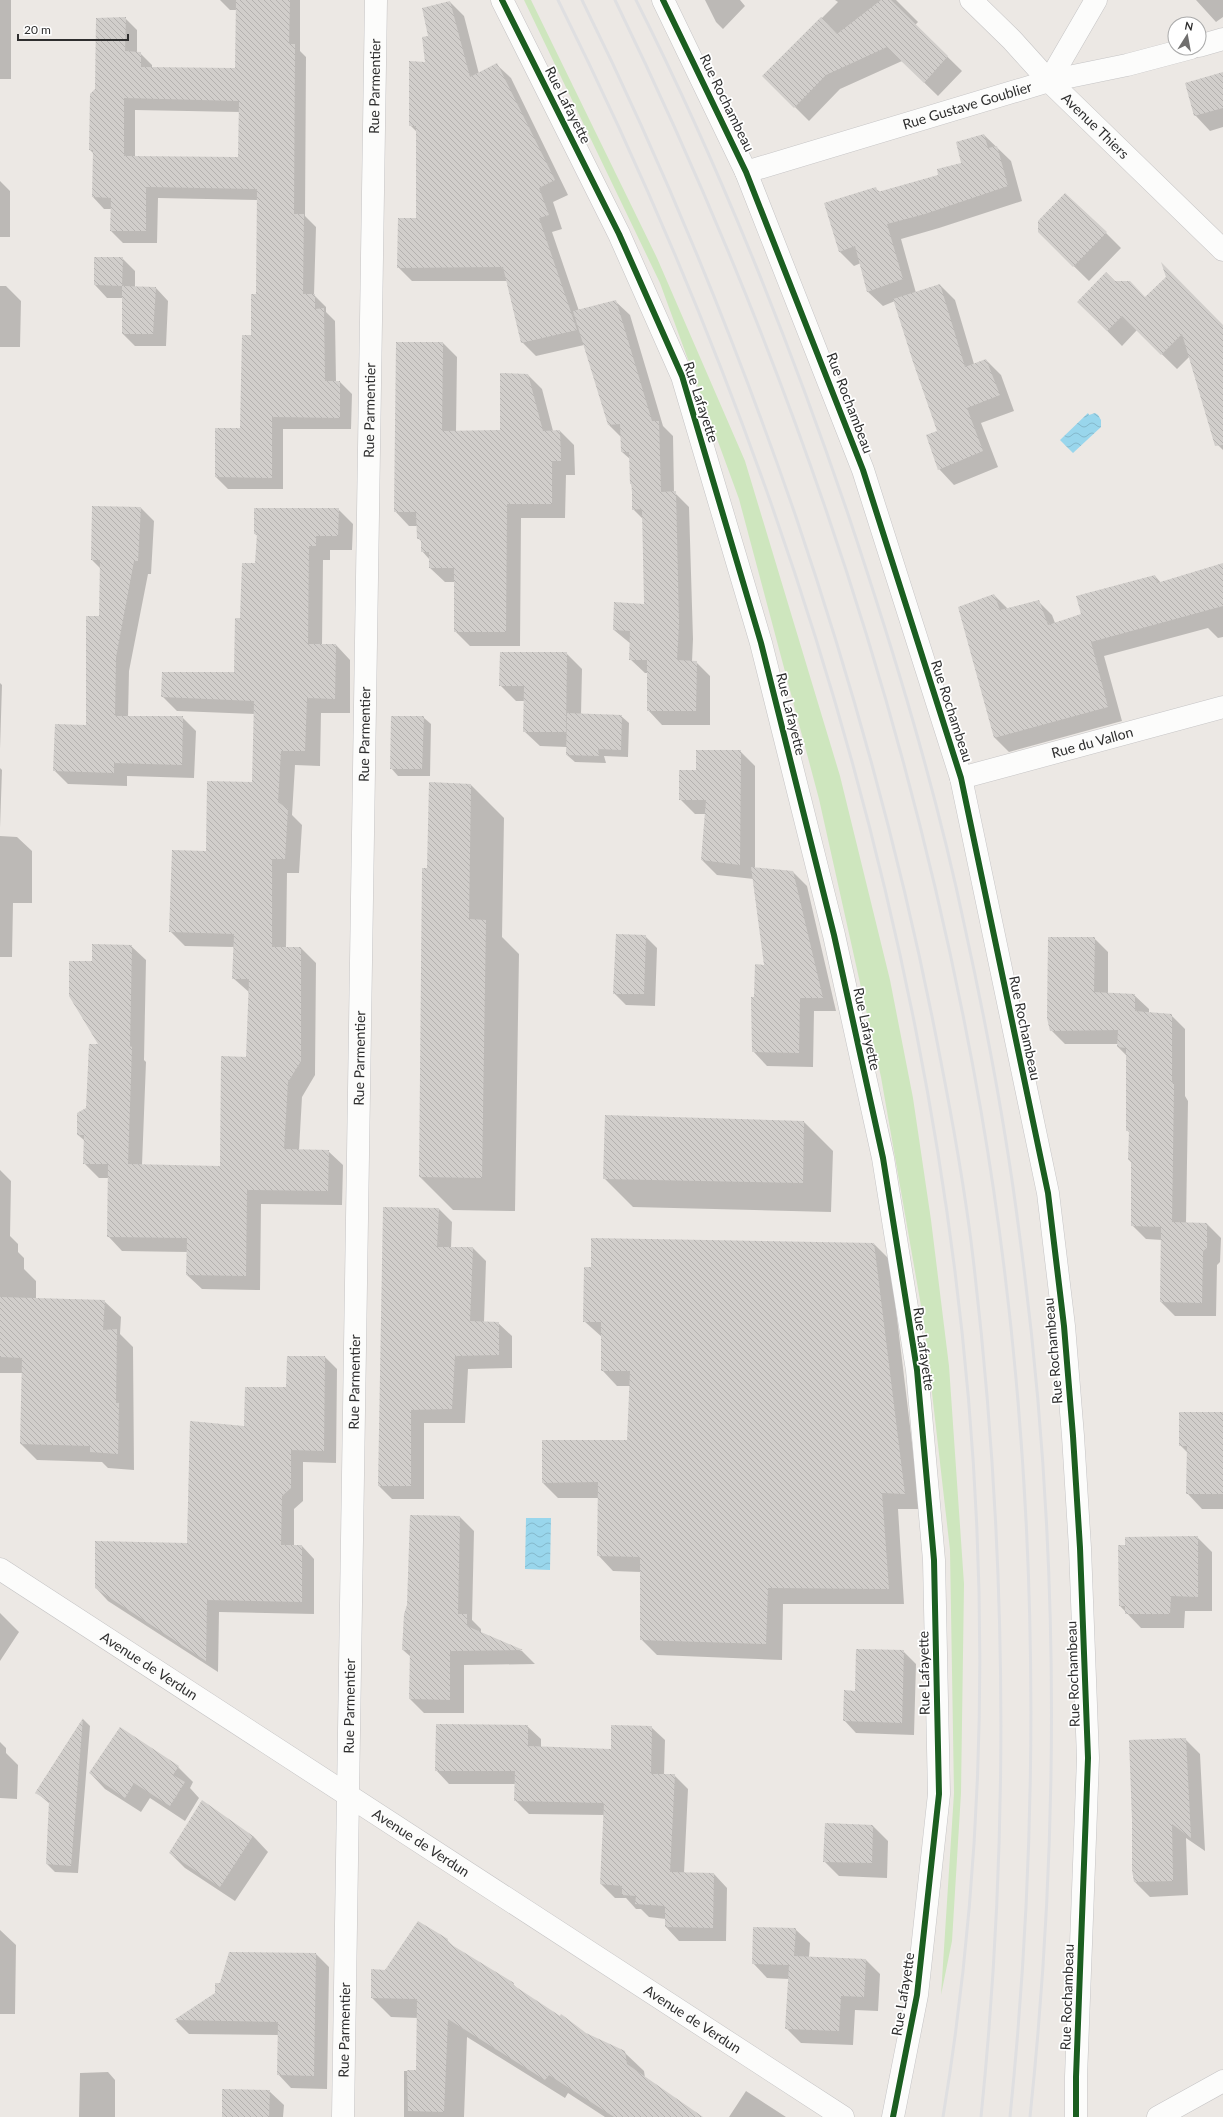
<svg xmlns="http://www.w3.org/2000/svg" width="1223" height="2117" font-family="Lato,sans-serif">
  <defs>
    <pattern id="water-waves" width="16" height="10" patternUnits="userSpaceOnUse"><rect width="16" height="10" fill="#99d6ec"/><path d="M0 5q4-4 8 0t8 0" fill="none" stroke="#84b8cb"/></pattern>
    <pattern id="building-back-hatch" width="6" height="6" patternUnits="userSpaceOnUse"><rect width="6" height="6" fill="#d1cecb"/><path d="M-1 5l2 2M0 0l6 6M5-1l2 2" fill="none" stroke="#b4b1af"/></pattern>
  </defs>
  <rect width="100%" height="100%" fill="#ece8e4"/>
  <!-- grass -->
  <path fill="#cee6be" d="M524,0h7l126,258 88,203 95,315 50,204 23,118 18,122 18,146 15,218 -3,209 -9,148 -11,54 13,-202 -4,-243 -26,-227 -43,-246 -62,-278 -80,-300 -79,-216z"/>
  <!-- water -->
  <path fill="url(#water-waves)" d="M1088,413l1,2 6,-2 3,2 3,5v7l-28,26 -13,-13z
    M526,1518h25l-1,52 -25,-1z"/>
  <!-- shadow -->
  <path fill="#0003" fill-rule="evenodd" d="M0,0h11v79h-11z
    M220,0h80v51l6,6 -1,159 11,11 -2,68 12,12v5l9,9 1,61h4l12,12 -1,35h-68v60h-55l-12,-12 25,-48 16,-134 1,-95 -100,-2 -1,45h-34l-12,-12v-22h-7l-11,-12 1,-43 -4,-4 6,-61 29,-71 12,12v23h3l12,12v3l84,1 1,-59h-7zM135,110l105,2 -1,46 -104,-1z
    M705,0h35l5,6 -22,23 -7,-7z
    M835,0h61l22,22 -3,3 47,46 -24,25 -36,-35 -62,28 -31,32 -45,-45 74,-74z
    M1196,0h27v17l-7,5z
    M450,2l14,14 15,58 17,-10 15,14 57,117 -15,7 9,27 -10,3 27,79 36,-10 15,14 33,111 10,10 1,56 15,15 4,132 -1,23h4l14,14v49h-48l-14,-15v-37h-3l-15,-14 1,-15 -17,-14 31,-25 -2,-86 -10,-10 -3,-50 -8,-7v-14l-13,-13 -25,-80 -48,11 -14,-14 -15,-61h-95l-14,-14 19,-48v-87l-7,-7 17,-62 3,-27z
    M1223,73v54l-13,4 -15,-16z
    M984,135l27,26 11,40 -83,27 -38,11 15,54 24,-8 15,15 19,64 12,-4 15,15 13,36 -33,12 17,44 -44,18 -15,-16 -1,-38 -43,-130 -12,5 -15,-14 -7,-29 -7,3 -15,-15 37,-62 4,3 59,-16 24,-12z
    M0,181l10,10v46h-10z
    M1039,232l67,1 15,15 -32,33z
    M122,258l13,13v16l21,1 12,13 -2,45h-31l-13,-13 1,-35h-16l-12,-13z
    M1115,282l31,16 77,28v124l-8,-8 -25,-86 -13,13 -40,-39 -15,16 -43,-44z
    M0,286h6l15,15 -1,46h-20z
    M443,343l14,14 -1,75 45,-1 27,-56 14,14 11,42h7l14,14 1,30h-9l-1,43h-44l-1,128h-50l-15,-15v-49h-10l-15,-14v-8l-8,-9v-9l-4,-4 -1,-12h-8l-14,-15z
    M141,508l13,13 -3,53h-3l-19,97 -1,46h54l14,14 -2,47 -67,-2v10l-59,-2 -14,-14 32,-44 14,-109 1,-48 -9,-9z
    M338,509l15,15 -1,26h-22v10h-7l-1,85h14l14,15v53h-29l-1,53 -25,-1 -3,50 10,10 -3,48h-12l-1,75h15l15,15 -1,112 -13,22 -3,53 29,1 15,14 -1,40 -81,-1 -1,86 -58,-1 -15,-14 1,-23 -66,-1 -14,-15 1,-58h-10l-15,-15 1,-22 -7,-6 9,-27 13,-63 -7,-83 38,-16 15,14 -2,100 2,2 -4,103 79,2 26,-109 3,-65 -17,-15 1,-31 -49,-1 -15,-15 37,-79 46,-69 2,-69 -78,-3 -15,-15 73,-23 6,-54 15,-55 2,-28 -3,-2z
    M1223,565v72l-5,1 -10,-10 -104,28 18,65 -113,31 -14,-14 -36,-130 35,-13 14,14 30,-8 14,14 3,8 27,-8 73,-39 6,7z
    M566,653l16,16 -1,46 40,1 8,7 -1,34 -24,-1 2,7 -31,-1 -8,-7v-8l-27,-1 -16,-15v-30h-8l-16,-16z
    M0,683l2,2 -2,64z
    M423,717l8,7 -1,52h-32l-7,-8z
    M740,751l15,15v102l38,4 14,14 29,125h-22l-1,56 -46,-1 -14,-15 2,-53 10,-32 -11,-87 -37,-4 -15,-15 4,-46h-11l-15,-15 17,-28z
    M0,768l2,2 -2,58z
    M471,785l33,33 -2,119 17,17 -4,257 -62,-1 -33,-33 8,-308z
    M0,836l17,1 15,14v52h-19l-1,54h-12z
    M645,936l12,12 -2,58 -29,-1 -12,-12z
    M1094,938l14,14v42l26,1 15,14v4l22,2 14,14v67l3,5 -2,123h21l14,14 -1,24 -3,3 -1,51h-41l-14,-14 1,-62 -16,-1 -14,-14v-62l-3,-3 1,-27 -3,-3v-74l-9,-9 1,-3h-54l-14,-14z
    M804,1122l29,29 -2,61 -198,-5 -29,-29z
    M0,1170l11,11 -1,55 8,8v8l6,6v11l12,12v18l68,2 17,16 -1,17 13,13 1,123 -26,-2 -6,-6 -65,-2 -16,-16 2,-71h-23z
    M439,1209l13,13 -1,26h22l13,13 -2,61 14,1 14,13v32l-44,1 -3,54h-41v76h-32l-13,-13z
    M874,1244l16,16 30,249h-22l6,95h-121l-1,56 -125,-5 -16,-16v-67l-28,-1 -15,-16v-57h-40l-15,-15 85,-42 2,-55h-13l-15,-16v-33l-18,-16z
    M325,1357l12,12 -1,94 -33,-1v39l-9,8v37h8l12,13v55l-95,-2 -1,60 -110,-71 -12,-13 92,-44 57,-117z
    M1223,1413v96h-21l-15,-16 1,-40 -8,-8z
    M460,1517l14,14 -2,89 9,9v5l41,17 13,13 -71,1v48h-40l-14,-14 1,-42 -8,-7z
    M1197,1537l15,15v59h-27l-1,17h-43l-21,-22 6,-60z
    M0,1613l19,19 -19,29z
    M903,1651l13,13 -2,71 -58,-2 -12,-13 12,-28z
    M83,1719l7,7 -12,147 -23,-1 -8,-8 3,-60 -14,-12z
    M527,1726l14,13v8l71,3 39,-23 14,13 -1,35h10l14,14 -4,84 30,1 13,14 -1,53h-47l-13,-14v-8l-17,-2 -8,-8h-5l-10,-11h-11l-14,-14 3,-69 -75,-1 -14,-14 1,-16h-67l-13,-14z
    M1185,1739l15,15 5,97 -19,-13 2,57 -38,2 -15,-15z
    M0,1742l6,6v5l12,12 -1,34 -17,-1z
    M178,1767l15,15 -3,6 9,10 -14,23 -35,-23 -9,14 -36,-23 -15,-16z
    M826,1824l47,2 15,15 -1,37 -48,-2 -15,-15z
    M253,1836l15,16 -33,49 -50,-33 -15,-15z
    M795,1929l15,14 -1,14 57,3 14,14 -2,37 -23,-1 -2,35 -52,-2 -15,-15 3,-49 -22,-1 -14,-15z
    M0,1930l16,15 -1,69h-15z
    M447,1940l9,9 57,35 7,7 66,43 38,18 20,19 1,7 56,39h-96l-37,-24 -3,5 -98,-61 -3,80h-60v-46h13l1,-53 -27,-1 -19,-19v-28l14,1z
    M316,1954l13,13 -2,122 -36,-1 -13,-14 1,-39 -90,-1 -13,-13 40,-28 4,-9z
    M108,2072l7,8v37h-36l1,-44z
    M269,2091l15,14 -1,12h-60z
    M746,2091l40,26h-57z"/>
  <!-- building -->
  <path fill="url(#building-back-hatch)" fill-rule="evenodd" d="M236,0h54l-1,44h6l-1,170h10l-1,80h12v15l9,-1 1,73h15v37l-68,-1v61l-57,-1v-49h25l2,-93h9v-41h5l1,-105 -111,-2v44h-36l1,-33 -19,-1 1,-47h-4l1,-56 5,-5 1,-71 30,-1 -1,34 16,1v15l94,1zM124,98l115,3 -1,56 -114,-1z
    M881,0h10l57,56 -24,27 -37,-36 -61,28 -32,33 -32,-32 59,-59 16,17z
    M450,1l20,76 27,-14 58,117 -16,8 10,27 -10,3 38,112 -56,13 -18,-76 -106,1 1,-50h18v-92h-7v-65l16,1 -3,-25 6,-1 -6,-28z
    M1223,72v36l-29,8 -9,-33z
    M984,134l4,14 9,-2 11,40 -83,28 -38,10 16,55 -36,13 -12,-46 -16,6 -15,-49 52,-16 2,5 60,-17 -1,-6 24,-6 -5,-21z
    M1065,193l42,39 -34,35 -35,-35v-11z
    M94,257h29l-1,29 34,1 -3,47h-31v-48l-28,-1z
    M1161,262l62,63v120l-8,1 -33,-112 -21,21 -39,-39 -15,15 -30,-29 29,-30 9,9h15l15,16 21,-20z
    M940,284l25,83 21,-8 14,36 -33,13 16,43 -45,19 -12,-35 11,-4 -24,-69 -20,-63z
    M616,300l36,121h7l2,71 15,-1 3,133 -2,36 20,1 -1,50h-49v-51h-18l1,-29 -17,-1 1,-28 30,2 -2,-95 -10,1v-26h-2l-1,-32h-8l-1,-28 -12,1 -35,-114z
    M396,342h47l-1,89 58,-1v-57l28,1 15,57 17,-1 1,31h-9v43h-45l-1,128h-52v-64h-25v-16h-8v-13h-4l-1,-27h-22z
    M92,506l49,1 -3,54h-4l-18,96 -1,59h68l-1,49 -68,-2v10l-61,-2 2,-47 31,1v-109h13l1,-56h-9z
    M254,508h85l-1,28h-22v10h-7l-1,98h28l-1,55 -28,-1 -2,53h-24l-3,51 10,7 -3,50h-13v88h29v114l-13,21 -4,67 45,1 -1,41 -81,-1 -1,86 -60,-1 1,-37 -80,-1 1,-73h-25l1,-29h-7v-22l9,-5 3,-64h9l-29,-48v-35h23v-17l40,1 -2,101 2,1 -4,117 92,2 1,-110 25,1 3,-78h-17l2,-45 -65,-2 3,-82 34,1 1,-70 45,1 2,-81 -93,-4 1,-25h72l1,-54h5l2,-55h13l2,-29h-3z
    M1223,563v43l-132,36 17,65 -114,31 -36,-131 36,-13 6,16 39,-10 9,25 33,-11 -5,-18 79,-21 2,8z
    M500,652h67l-1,80h-43l1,-46h-25z
    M567,713l55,2 -1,35 -23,-1 1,7 -33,-1z
    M391,716h33l-2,53h-32z
    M696,750h45l-1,115 -39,-5 5,-60h-27v-30h17z
    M429,782l42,2 -2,135 17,1 -4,258 -63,-1 3,-309h5z
    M751,867l42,4 30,127h-23l-1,55 -47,-1 -1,-55h3l1,-33 9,1z
    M616,934l30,1 -2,59h-31z
    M1048,937h47l-1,55 41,2v17l37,3v69h2v3l-2,136 35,1v25l-4,3 -1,52 -42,-1 1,-75 -30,-1v-66h-3l1,-29h-3v-83l-9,-1 1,-17 -68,1 -3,-13z
    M605,1115l199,6 -1,62 -200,-4z
    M383,1207l56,1 -2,39h36l-3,74 29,1v33l-44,1 -3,53 -41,1v76h-33z
    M591,1238l283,5 31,251 -23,-1 7,96 -121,-1 -2,56 -126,-4v-83l-43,-1 1,-74 -56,1v-43h85l3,-69h-29v-49h-18l1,-55h7z
    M0,1297l105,3 -2,30 14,-1 -1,74h3l-1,51 -28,-2v-6l-70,-2 2,-86 -22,-1z
    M287,1356h38l-1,95 -33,-1v38l-9,8 -1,49h21v57l-95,-2 -1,61 -111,-73v-47l92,2 3,-122 54,5 1,-39h41z
    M1179,1412h44v82h-37l1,-48h-8z
    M410,1515l50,1 -2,98h9v12l56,24 -73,1v49l-41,-1 1,-49h-8l2,-36 3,-9z
    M1198,1536v61l-27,-1 -1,18h-45v-8h-6l-1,-61h7v-8z
    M856,1649l48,1 -2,73 -59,-2 1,-31 11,1z
    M83,1718l-12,148 -25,-2 3,-63 -14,-8z
    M436,1724l92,1v21l83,3v-24l41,1 -1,48h24l-5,98 44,1 -1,55 -48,-1v-21l-30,-2 1,-8 -14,-1v-9l-22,-2 4,-81 -90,-2 1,-30h-80z
    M120,1727l59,39 -6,9 12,7 -15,24 -36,-23 -9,15 -36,-25z
    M1186,1738l5,100 -19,-14 1,57 -39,1 -2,-12v-50l-3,-80z
    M202,1800l51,36 -33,51 -51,-34z
    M825,1823l48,2 -1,38 -49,-1z
    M418,1921l30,18 -1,3 67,41 -1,2 47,31 1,-2 25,19 39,18 2,13 76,53h-89l-65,-42 -4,5 -97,-61 -4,93 -36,-1 -1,-41h9l1,-71 -46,-1v-29l14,1z
    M753,1927l43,1 -2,28 72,3 -2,38 -23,-1 -2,35 -54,-2 4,-64 -37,-1z
    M229,1952l87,1 -2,123 -37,-1 1,-53 -104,-2 41,-27v-10h5z
    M222,2089l48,1 -1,27h-47z"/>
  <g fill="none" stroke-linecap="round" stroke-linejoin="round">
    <!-- minor casing -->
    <g stroke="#c5c4c5" stroke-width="23">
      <g id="minor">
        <path d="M502,0l117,234 63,142 79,267 73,292 49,223 34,212 17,190 5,234 -22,201 -24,122"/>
        <path d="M663,0l83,172 117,298 98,308 87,415 16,133 9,110 7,112 8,210 -12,319v40"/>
        <path id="s1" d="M971,0l41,40 37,41 174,169"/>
        <path d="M1199,46l24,-7"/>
        <path d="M1049,81l47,-81"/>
        <path id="s2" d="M746,172l303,-91 78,-16 64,-17"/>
        <path id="s3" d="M961,778l262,-71"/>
        <path id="s4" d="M0,1569l843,548"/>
        <path id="s5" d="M343,2117l33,-2117"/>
        <path d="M1158,2117l65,-36"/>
      </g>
    </g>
    <!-- minor -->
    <use href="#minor" stroke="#fcfcfb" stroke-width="22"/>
    <!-- rail -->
    <path stroke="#dfdfe1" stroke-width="3" d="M558,0c322,648 504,1394 385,2117
      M582,0c83,168 153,340 214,517 60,177 109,356 144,540 12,61 23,122 31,184 36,293 40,582 10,876
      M615,0c171,352 299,726 366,1111 57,331 63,673 29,1006
      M636,0c84,167 153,340 213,517 45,135 87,272 116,411 22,100 41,201 54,303 40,293 42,592 11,886"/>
    <!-- cycleway casing -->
    <g stroke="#fff" stroke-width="8">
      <path id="cycleway" d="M502,0l117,234 63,142 79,267 73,292 49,223 34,212 17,190 5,234 -22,201 -24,122
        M663,0l83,172 117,298 98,308 87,415 16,133 9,110 7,112 8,210 -12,319v40"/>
    </g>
    <!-- cycleway -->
    <use href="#cycleway" stroke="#1b5e20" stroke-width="6"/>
  </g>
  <g text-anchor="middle" stroke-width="3.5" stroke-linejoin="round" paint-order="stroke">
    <!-- street labels -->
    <g font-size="14" fill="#2e2e2e" stroke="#fff">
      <text dy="5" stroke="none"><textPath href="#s5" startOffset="2031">Rue Parmentier</textPath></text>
      <text transform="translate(727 103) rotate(64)" y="5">Rue Rochambeau</text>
      <text transform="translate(568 105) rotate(63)" y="5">Rue Lafayette</text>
      <text dy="5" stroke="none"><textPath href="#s2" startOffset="231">Rue Gustave Goublier</textPath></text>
      <text dy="5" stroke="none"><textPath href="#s1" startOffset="177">Avenue Thiers</textPath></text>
      <text transform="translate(701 402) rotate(72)" y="5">Rue Lafayette</text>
      <text transform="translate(850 403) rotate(69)" y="5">Rue Rochambeau</text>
      <text dy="5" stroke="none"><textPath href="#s5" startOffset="1707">Rue Parmentier</textPath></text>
      <text transform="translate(952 711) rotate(72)" y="5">Rue Rochambeau</text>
      <text transform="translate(791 714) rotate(76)" y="5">Rue Lafayette</text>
      <text dy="5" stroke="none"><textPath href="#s5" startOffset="1383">Rue Parmentier</textPath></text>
      <text dy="5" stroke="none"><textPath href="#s3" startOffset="136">Rue du Vallon</textPath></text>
      <text transform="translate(1025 1028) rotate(78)" y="5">Rue Rochambeau</text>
      <text transform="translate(867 1029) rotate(78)" y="5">Rue Lafayette</text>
      <text dy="5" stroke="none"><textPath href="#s5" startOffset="1059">Rue Parmentier</textPath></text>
      <text transform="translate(924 1349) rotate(82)" y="5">Rue Lafayette</text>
      <text transform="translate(1053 1351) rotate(-95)" y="5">Rue Rochambeau</text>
      <text dy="5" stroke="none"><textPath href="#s5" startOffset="735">Rue Parmentier</textPath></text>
      <text dy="5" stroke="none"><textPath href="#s4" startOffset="178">Avenue de Verdun</textPath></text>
      <text transform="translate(924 1673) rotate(-91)" y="5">Rue Lafayette</text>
      <text transform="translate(1073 1674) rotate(-92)" y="5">Rue Rochambeau</text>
      <text dy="5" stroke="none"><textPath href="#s5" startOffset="411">Rue Parmentier</textPath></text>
      <text dy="5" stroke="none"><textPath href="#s4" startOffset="502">Avenue de Verdun</textPath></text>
      <text transform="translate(903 1994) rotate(-81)" y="5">Rue Lafayette</text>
      <text transform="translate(1067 1997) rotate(-88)" y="5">Rue Rochambeau</text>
      <text dy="5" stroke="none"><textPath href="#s4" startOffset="826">Avenue de Verdun</textPath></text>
      <text dy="5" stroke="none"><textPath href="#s5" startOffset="87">Rue Parmentier</textPath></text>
    </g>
  </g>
  <!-- north arrow -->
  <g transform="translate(1187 36) rotate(11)"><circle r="19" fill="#ffffff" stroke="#ababab"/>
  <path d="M0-3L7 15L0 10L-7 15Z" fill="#706f6e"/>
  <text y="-6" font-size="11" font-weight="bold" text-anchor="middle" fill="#2e2e2e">N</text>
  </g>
  <!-- scale -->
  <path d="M18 34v6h110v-6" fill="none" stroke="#2e2e2e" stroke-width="2"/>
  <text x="24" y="34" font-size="12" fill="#2e2e2e" stroke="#ffffff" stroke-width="3" paint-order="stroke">20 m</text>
</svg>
